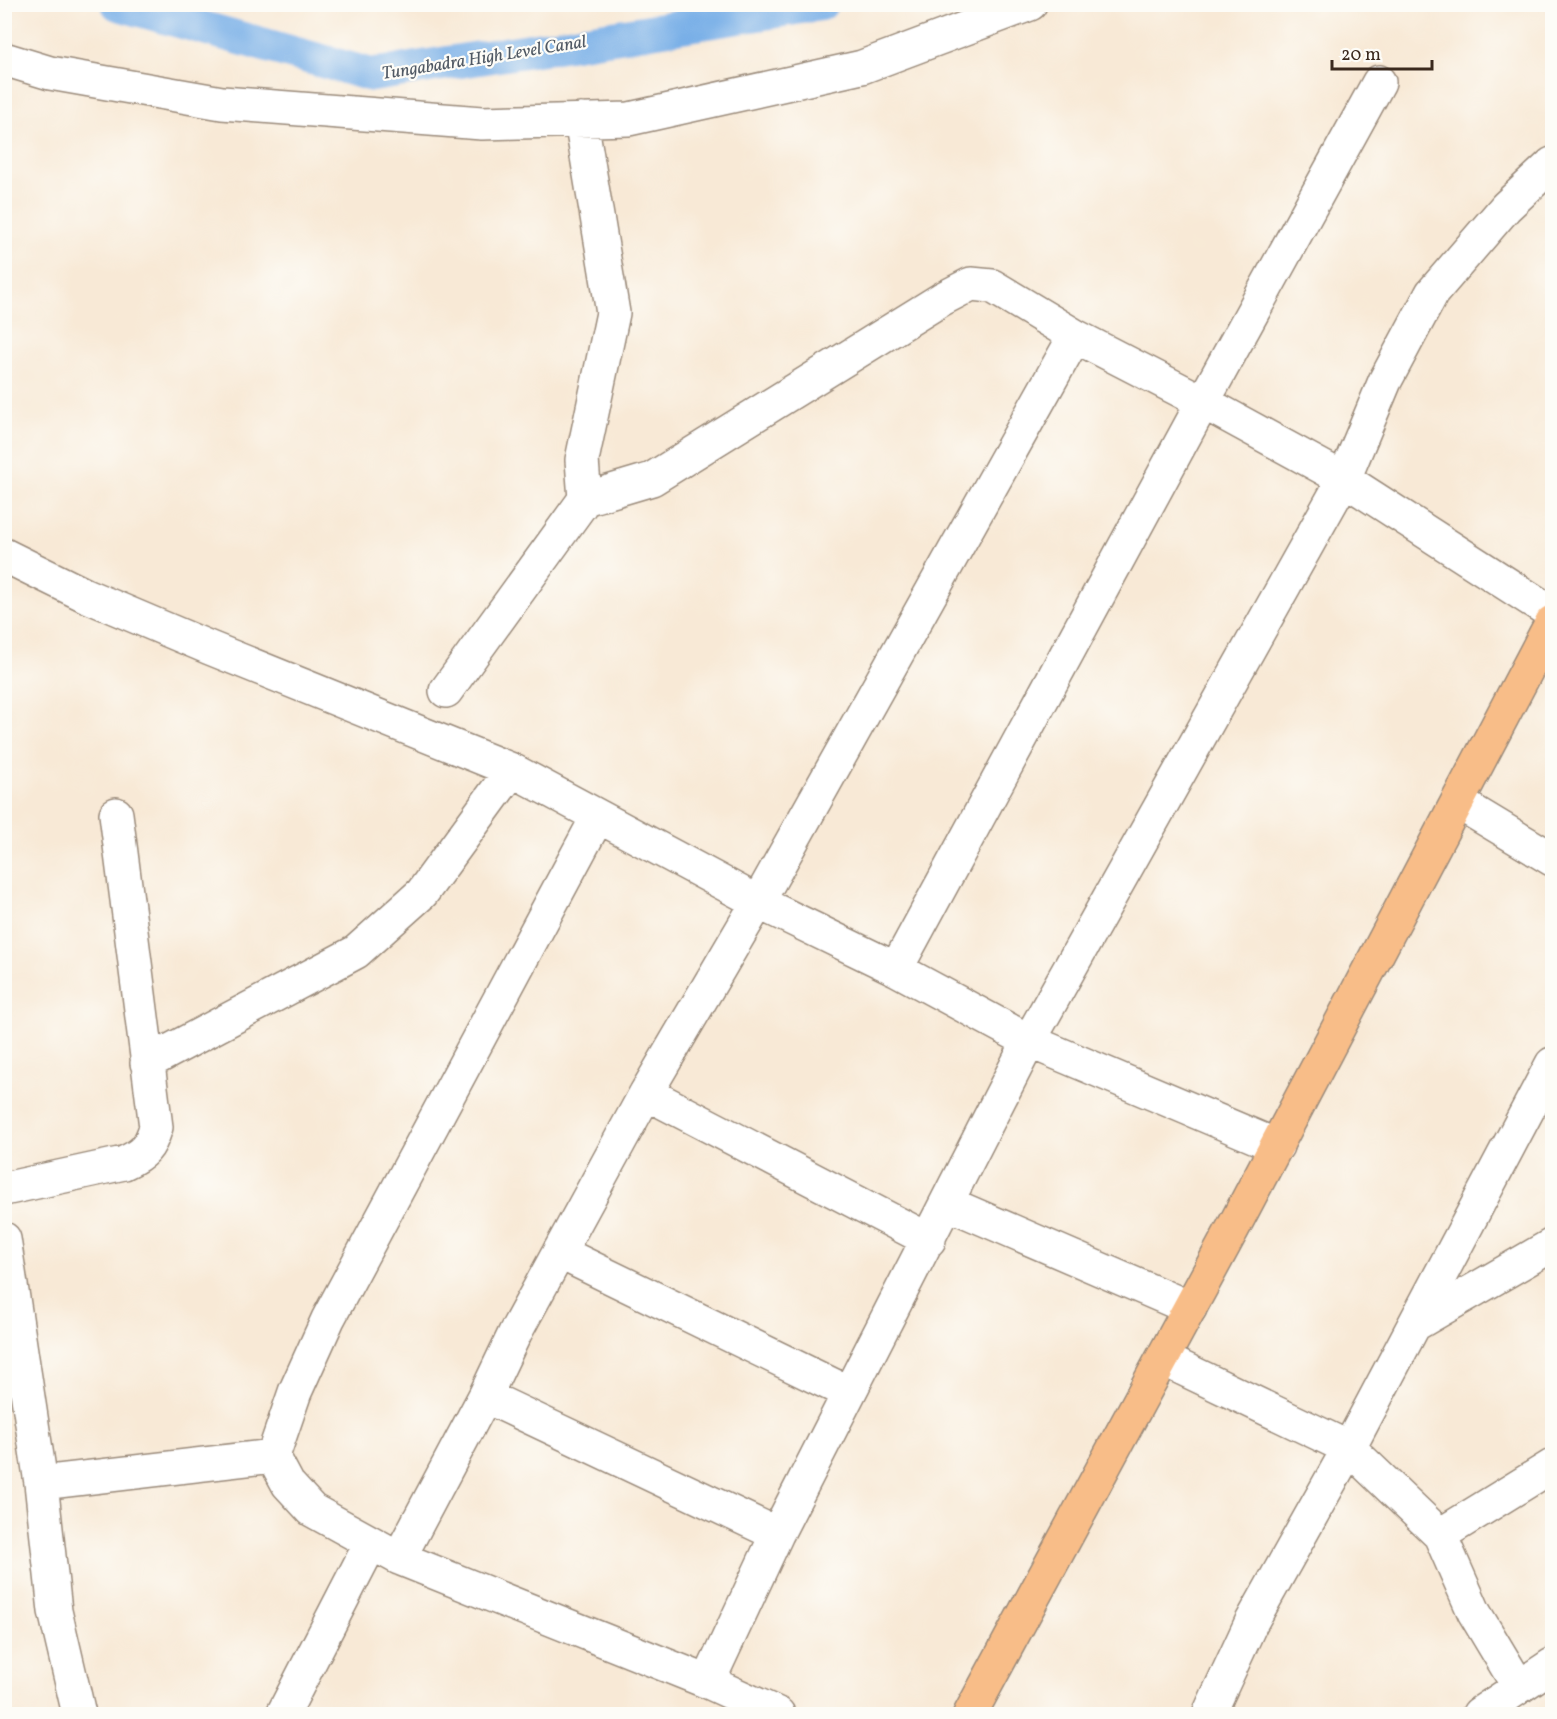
<svg xmlns="http://www.w3.org/2000/svg" width="1557" height="1719" font-family="Vollkorn,serif">
  <rect width="100%" height="100%" fill="#fdfcf7"/>
  <filter id="ink" filterUnits="userSpaceOnUse"><feTurbulence type="fractalNoise" baseFrequency=".0167" numOctaves="2"/><feDisplacementMap in="SourceGraphic" scale="12" xChannelSelector="R" yChannelSelector="G"/><feConvolveMatrix kernelMatrix="1 2 1 2 8 2 1 2 1" color-interpolation-filters="sRGB"/></filter>
  <filter id="wash" filterUnits="userSpaceOnUse"><feTurbulence type="fractalNoise" baseFrequency=".008" numOctaves="4" result="noise"/><feDisplacementMap in="SourceGraphic" scale="24" xChannelSelector="R" yChannelSelector="G"/><feGaussianBlur stdDeviation="1.35" result="paint"/><feColorMatrix in="noise" values="0 0 0 0 0 0 0 0 0 0 0 0 0 0 0 0 0 1.4 0 .05"/><feComposite in="paint" operator="in"/></filter>
  <g filter="url(#wash)">
    <rect width="100%" height="100%" fill="#f8e9d6"/>
    <g fill="none" stroke-linecap="round" stroke-linejoin="round">
      <!-- canal -->
      <path stroke="#78afe7" stroke-width="34" d="M118,4l254,71 449,-71"/>
    </g>
  </g>
  <g filter="url(#ink)">
    <g fill="none" stroke-linecap="round" stroke-linejoin="round">
      <!-- minor casing -->
      <g stroke="#9a8a7a" stroke-width="36">
        <path id="minor" d="M4,59l46,14 172,30 260,20 147,-4 233,-52 168,-63
          M585,499l67,-20 290,-180 29,-15 21,2 83,50 128,66 141,77 208,134
          M4,555l81,40 125,53 302,122 246,132 138,67 133,72 248,105
          M446,691l139,-192 -3,-39 31,-147 -32,-193
          M1459,803l93,56
          M896,969l307,-567 176,-320
          M147,1063l209,-111 66,-59 90,-123
          M646,1093l283,147
          M4,1189l120,-26c20,-9 26,-16 32,-36l-40,-313
          M947,1203l243,105
          M4,1239l37,244 14,128 24,103
          M559,1252l290,141
          M1414,1325l138,-80
          M1163,1359l186,89 91,87 34,77 45,75
          M485,1396l292,138
          M41,1483l232,-27
          M1440,1535l112,-69
          M399,1558l-87,-48 -24,-26 -15,-28 22,-64 33,-73 269,-501
          M708,1682l69,-148 252,-493 315,-562 41,-98 47,-88 74,-86 46,-43
          M283,1714l88,-171
          M778,1714l-70,-32 -309,-124 86,-162 30,-63 131,-240 112,-191 317,-566
          M1209,1714l42,-91 98,-175 203,-384
          M1479,1714l73,-49"/>
      </g>
      <!-- primary casing -->
      <g stroke="#9a8a7a" stroke-width="36">
        <path id="primary" d="M970,1714l263,-486 319,-606"/>
      </g>
      <!-- minor -->
      <use href="#minor" stroke="#fff" stroke-width="33"/>
      <!-- primary -->
      <use href="#primary" stroke="#f8bd88" stroke-width="33"/>
    </g>
  </g>
  <g text-anchor="middle" stroke-width="4.5" stroke-linejoin="round" paint-order="stroke">
    <!-- water labels -->
    <g font-size="18" font-style="italic" fill="#505964" stroke="#fdfcf7">
      <text transform="translate(484 57) rotate(-9)" y="6">Tungabadra High Level Canal</text>
    </g>
  </g>
  <!-- margin -->
  <rect width="1557" height="1719" fill="none" stroke="#fdfcf7" stroke-width="24"/>
  <!-- scale -->
  <path d="M1332 60v9h100v-9" fill="none" stroke="#3b2a1e" stroke-width="3"/>
  <text x="1341" y="60" font-size="18" fill="#3b2a1e" stroke="#fdfcf7" stroke-width="4.5" paint-order="stroke">20 m</text>
</svg>
